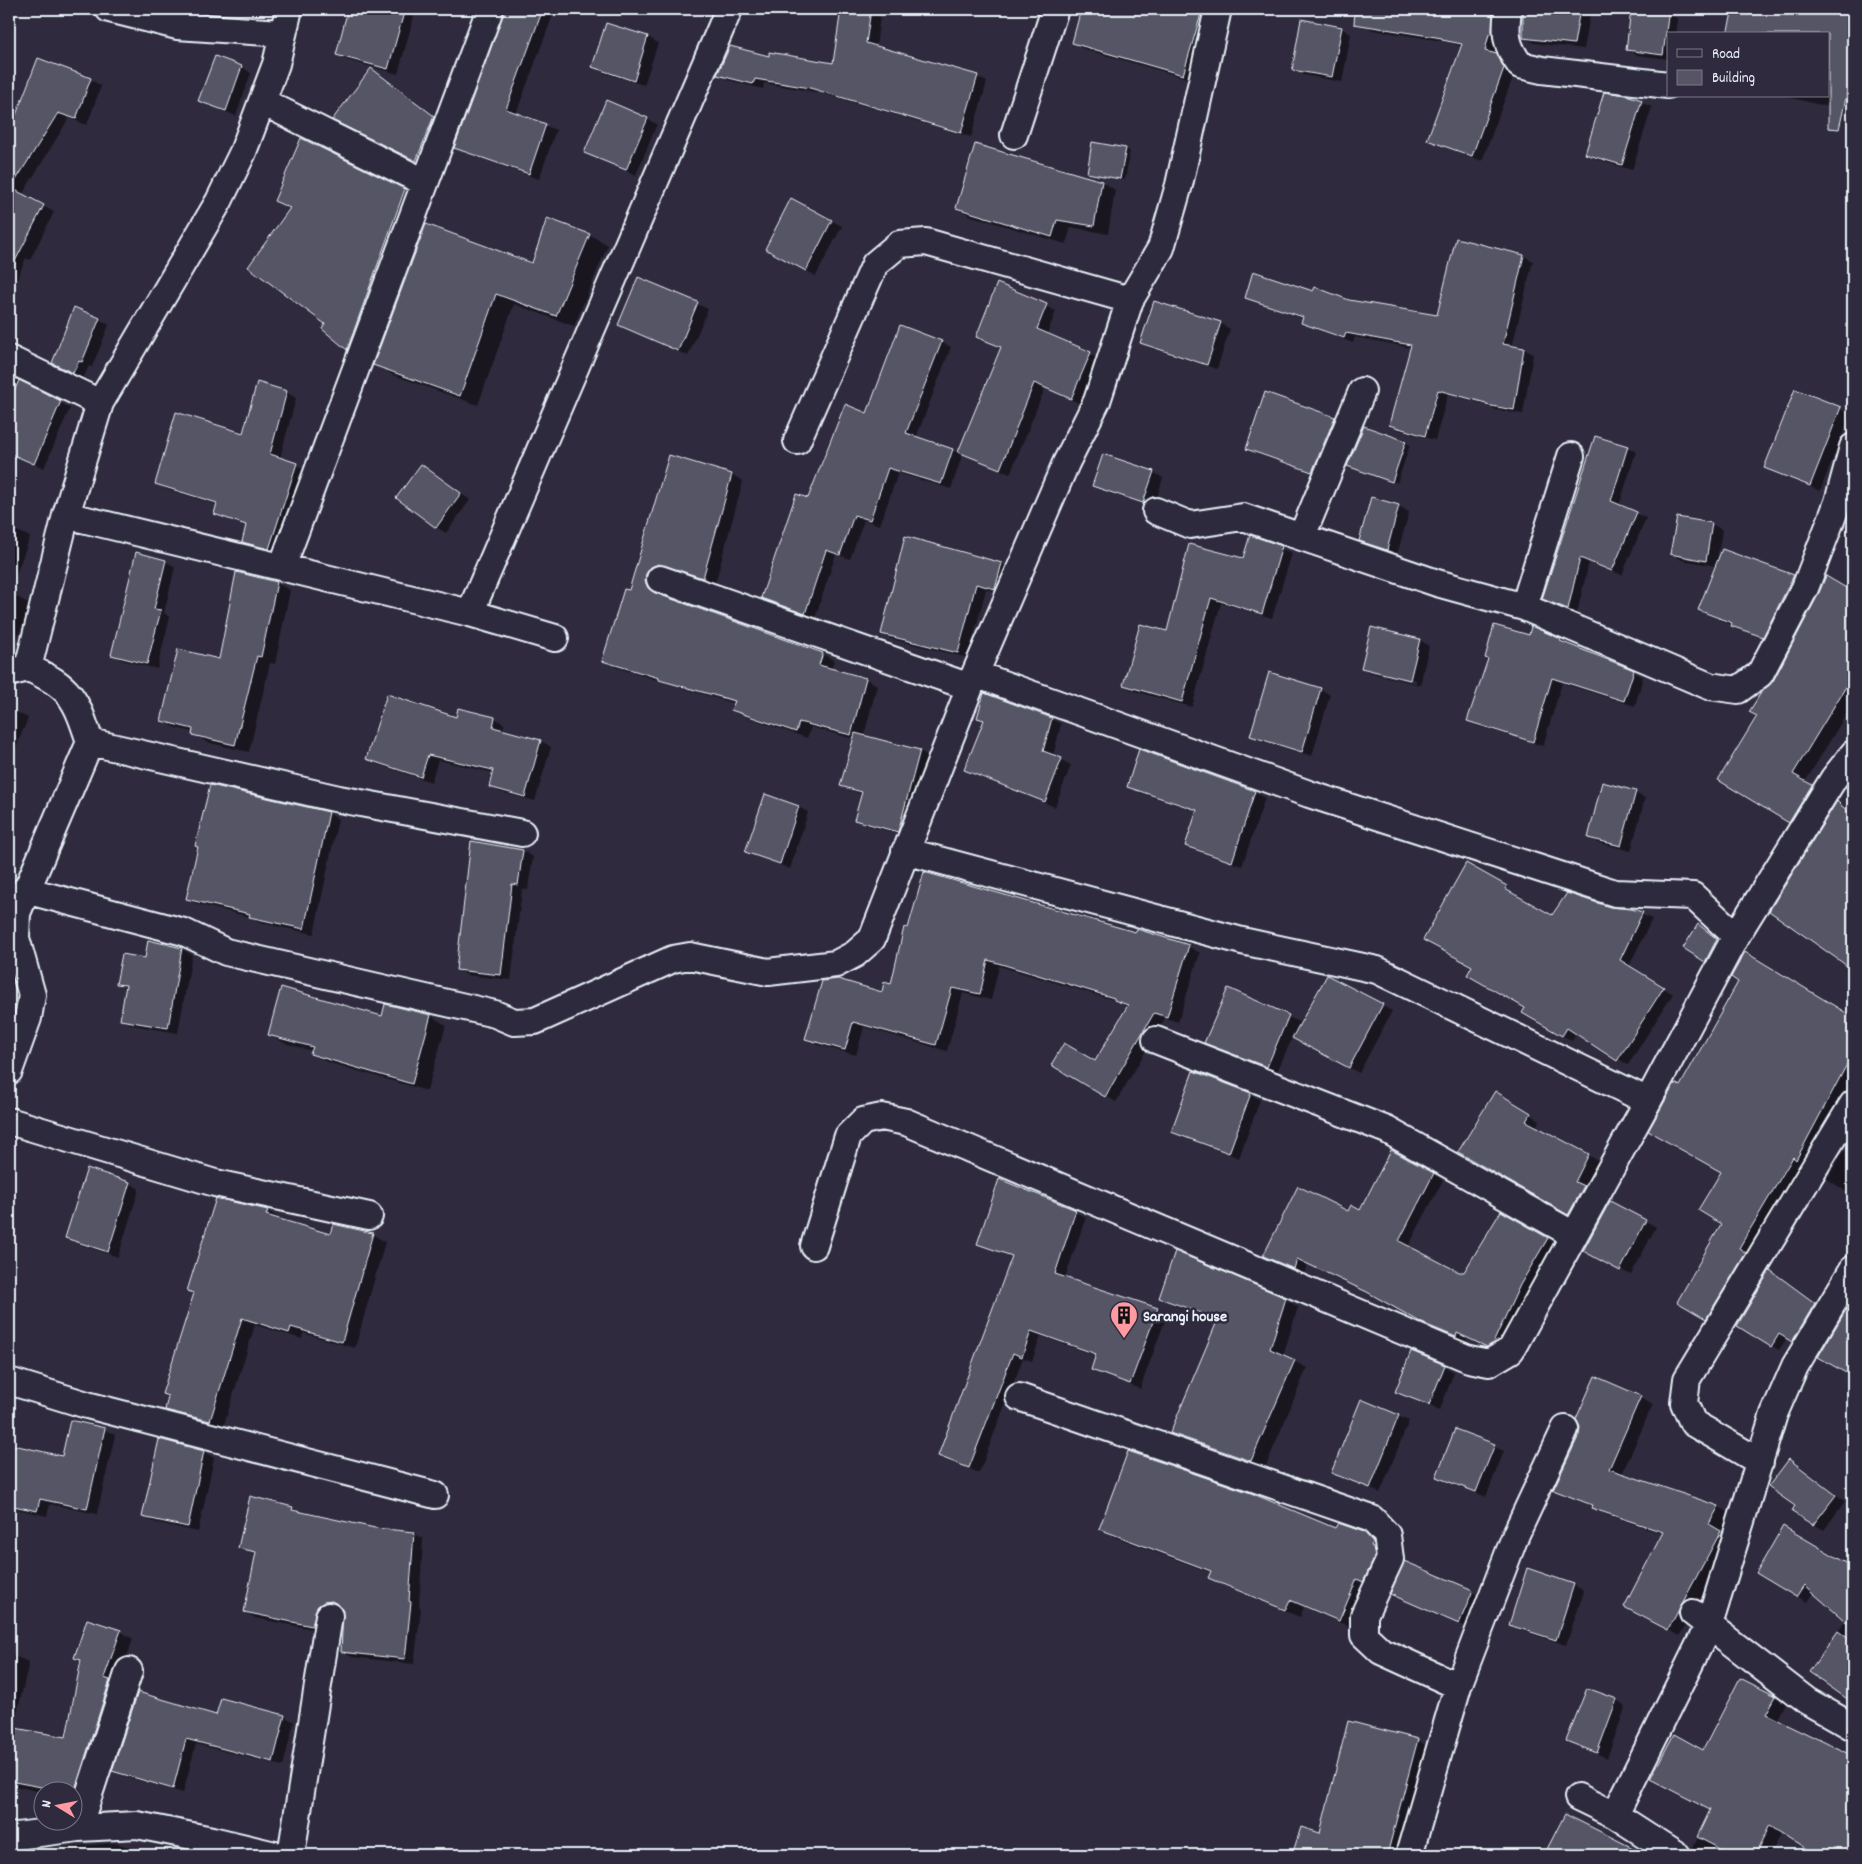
<svg xmlns="http://www.w3.org/2000/svg" width="1862" height="1864" font-family="Dekko,sans-serif">
  <rect width="100%" height="100%" fill="#2f2a3d"/>
  <filter id="ink" filterUnits="userSpaceOnUse"><feTurbulence type="fractalNoise" baseFrequency=".02" numOctaves="2"/><feDisplacementMap in="SourceGraphic" scale="10" xChannelSelector="R" yChannelSelector="G"/><feConvolveMatrix kernelMatrix="1 2 1 2 8 2 1 2 1" color-interpolation-filters="sRGB"/></filter>
  <g filter="url(#ink)">
    <!-- shadow -->
    <path fill="#0007" fill-rule="evenodd" d="M244,9h28l-1,6z
      M350,9h59l6,3 -17,62 -51,-14 -10,-6z
      M505,9h43l6,3 -38,102 40,16 -17,49 -73,-26 -10,-6 49,-133z
      M842,9l29,2 9,6 -4,30 101,30 10,5 -16,55 -150,-44 -57,-10 -1,6 -35,-9 -9,-6 51,-17 64,7z
      M1082,9h95l23,6 10,6 -17,59 -109,-31 -10,-6z
      M1366,9h138l-9,46 12,6 7,13 -32,87 -53,-21 34,-93 -14,-5 -76,-12 -9,-6z
      M1523,9h68l-7,40 -50,-6 -10,-6z
      M1632,9l36,5 10,5 -2,15h-8v25l-31,-4 -10,-5z
      M1734,9h103l16,4v100l-69,-17h44v-62h-100z
      M606,25l42,12 10,6 -14,42 -40,-12 -10,-6z
      M1341,28l10,6 -9,48 -39,-7 -10,-6z
      M242,67l9,6 -15,43 -36,-15z
      M371,69l72,54 -17,43 -83,-41z
      M90,79l11,7 -14,39 -18,-7 -47,77 32,17 -24,48 -4,-2 -17,40v-187l8,5z
      M1626,96l26,11 -20,63 -36,-11 -10,-6z
      M647,119l10,5 -21,51 -50,-22z
      M302,139l112,57 -57,158 -33,-26 3,-4 -36,-115 -16,-9z
      M1125,149l5,2 -5,29 -37,-8z
      M1102,182l13,8 -7,44 -37,-7 -5,17 -95,-28 -14,-8z
      M792,200l50,26 -26,50 -40,-22z
      M590,235l18,10 -34,81 -60,-22 -36,101 -85,-30 -18,-11 157,-100z
      M1457,240l67,16 9,5 -21,86 12,2 9,5 -10,60 -27,-4 -8,-5 -40,-11 -13,46 -36,-10 -9,-6 22,-76 -57,-11 -2,6 -41,-16 -9,-5 1,-3 -58,-22 68,-4 124,24z
      M639,278l69,31 -20,47 -69,-31z
      M997,285l59,26 -9,23 53,25 -19,45 -36,-16 -35,86 -47,-21 -12,36 -53,-16 -18,52 -16,-5 -14,39 -14,-5 -21,64 -53,-20 47,-98 59,-86 73,-72 10,5 -35,91 43,15 43,-105 -25,-12z
      M99,319l10,6 -17,42 -3,-1 -6,12 -20,-10z
      M1220,323l10,6 -13,40 -66,-21 -10,-5z
      M9,376l61,32 -26,60 -35,-15z
      M1795,390l56,24 -31,77 -55,-24z
      M286,392l10,6 -16,60 27,12 -28,84 -25,-7 -10,-5 3,-16 -32,-13 3,-8 -52,-16 -10,-5 88,-49z
      M1335,418l10,5 -22,53 -66,-22 -10,-5z
      M1405,442l5,3 -13,38 -44,-15z
      M1627,447l9,5 -17,54 27,12 -24,57 -33,-13 -12,51 -24,-10z
      M670,457l62,18 11,6 -28,103 -38,-13 -8,-1 -13,20 3,4 164,60 11,7 -3,8 35,10 11,6 -13,51 56,15 10,6 -22,79 -42,-11 -10,-6 7,-24 -22,-9 13,-47 -43,-12 -4,11 -63,-22 -11,-6 2,-6 -67,-20 72,20 1,-3 -79,-21 2,2 -49,-15 -11,-7 26,-68z
      M421,465l49,35 -24,33 -10,-6z
      M1153,472l10,6 -9,29 -50,-16 -10,-6z
      M1372,499l27,7 10,6 -12,43 -36,-15z
      M1678,518l34,6 10,6 -6,36 -34,-6 -10,-6z
      M9,527l21,10 -21,56z
      M1251,537l41,16 -20,65 -51,-15 -29,104 -58,-16 -10,-6 44,-52 76,-74z
      M165,561l10,6 -11,46 6,4 -13,52 -35,-9 -10,-5z
      M1002,564l10,6 -7,24 -19,-5 -18,69 -76,-19 -10,-6z
      M1793,577l10,5 -34,56 -28,-10v2l-41,-20z
      M1826,578l27,15v110l-48,79 18,12 -21,35 -13,-7 -31,-106z
      M276,583l14,7 -15,74 -5,-1 -21,89 -43,-10 -13,-10 -17,-4 -14,-8 58,-60z
      M9,593l23,12 -19,41 -4,-2z
      M1529,637l31,3 83,37 -8,29 -73,-23 -19,63 -65,-20 -10,-5z
      M1420,640l9,6 -9,39 -48,-12 -10,-5zM1371,670l45,10v3l-45,-11z
      M1321,689l9,6 -18,61 -51,-15 -10,-6z
      M9,709l19,9 -13,32 -6,-3z
      M978,717l73,2 10,5 -8,32 18,9 -16,42 -90,-37 20,-49z
      M495,718l9,6 -1,7 38,10 10,6 -16,54 -35,-9 -10,-6 4,-13 -56,-13 -7,22 -54,-18 -10,-5z
      M1140,751l115,41 10,6 -23,68 -46,-15 -10,-5 11,-35 -59,-19 -9,-6z
      M1635,793l10,5 -14,53 -32,-8 -9,-6z
      M1838,803l15,12v123l-4,4 4,2v24l-82,-58z
      M798,807l10,5 -18,57 -43,-18z
      M328,813l10,6 -24,115 -53,-11 -11,-6 -53,-13 -10,-6z
      M472,843l51,8 10,6 -5,33 -6,-1 -11,91 -44,-5 -10,-6z
      M1467,865l85,51 58,-7 21,1 21,9 -23,47 44,28 -45,71 -51,-32 -5,8 -49,-28 3,-5 -53,-42z
      M905,928l231,6 2,-4 51,17 11,6 -22,69 -13,-4 -49,84 -63,-38 42,-1 33,-56 -11,-6 -118,-35 -8,34 -28,-7 -16,58 -83,-24 -8,28 -38,-10 -11,-7 76,-45 9,-7z
      M1702,928l19,15 -11,20 -26,-15z
      M149,942l33,7 10,6 -14,78 -46,-8 -10,-6 5,-30 -9,-6 28,-24z
      M1745,954l108,64v59l-137,246 -37,-21 44,-79 -1,-51 -42,-84 60,-107z
      M1326,976l66,35 -33,62 -66,-37 -16,36 -71,-30 23,-52 70,32 -4,8 2,1z
      M386,1006l45,10 15,9 -19,66 -100,-29 -15,-8 1,-3 -29,-8 -15,-9 114,-16z
      M1495,1093l45,27 -5,8 64,33 -15,27 9,5 -14,26 -119,-67z
      M1250,1094l10,6 -21,58 -67,-27z
      M1853,1135v61l-26,-17z
      M1392,1151l51,29 -35,67 50,26 7,1 36,-61 56,31 -59,108 -31,-14 -1,4 -33,-14 -54,-31 -71,-34 -4,11 -39,-18 83,-44h12z
      M1000,1181l86,36 -21,61 93,31 9,6 -27,74 -48,-20 5,-13 -56,-20 -9,25 -9,-3 -44,115 -40,-18 74,-198 -34,-14z
      M130,1183l9,6 -21,68 -42,-14 -10,-6z
      M1611,1202l45,25 -25,48 -37,-19z
      M267,1211l13,7 -1,2 52,16 41,-2 13,8 -30,106 -52,-15 -1,6 -47,-14 -32,103 -44,-12 -13,-7z
      M1778,1276l44,32 -22,37 -13,-7 -8,12 -41,-25z
      M1161,1298l124,1 13,8 -15,49 24,12 -42,100 -80,-28 -13,-7 47,-112 -45,-16z
      M1853,1300v76l-33,-19z
      M1444,1366l10,6 -14,38 -43,-18z
      M1596,1377l57,27 -31,70 97,33 12,7 -11,18 12,7 -52,97 -43,-23 27,-79 -59,-20 -12,-7 -38,-17 25,-54z
      M1362,1400l47,21 -29,72 -47,-21z
      M71,1422l34,8 10,5 -18,79 -47,-10 -3,12 -38,-9v-60l54,11z
      M1455,1431l49,20 -18,46 -48,-21z
      M160,1441l44,11 10,6 -16,74 -44,-10 -10,-5z
      M1799,1467l46,34 -21,29 -31,-18 4,-6z
      M292,1508l10,5 73,17 38,3 10,6 -4,68 2,2 -7,55 -62,-7 -10,-6 2,-40 -3,-5 -6,1 -13,24 -67,-13 -10,-6 11,-58 -16,-7z
      M1101,1528l235,2 27,3 15,9 8,9 -33,77 -49,-21 -4,10 -76,-32 -14,-8 2,-4 -97,-36z
      M1405,1562l78,35 -14,31 -67,-29z
      M1853,1562v138l-43,-29 36,-51 -33,-28 -6,10 -50,-29 93,-6z
      M1528,1569l46,16 10,6 -18,54 -46,-15 -10,-6z
      M120,1631l13,8 -16,46 -31,115 -14,-3v-5h-30l-33,-7v-57l58,11 16,-78 -8,-4z
      M9,1654l20,8 -12,51 -8,-2z
      M1775,1697l11,6 -9,18 76,36v98h-34l-38,-24 -12,24h-76l-1,-6 20,-39 -8,-59z
      M1616,1700l10,6 -19,52 -39,-17z
      M217,1716h67l10,6 -11,44 -87,-22 -13,49 -59,-17 -10,-5z
      M1417,1740l15,9 -27,106h-112l9,-26 19,6z
      M1566,1816l76,39h-96z
      M114,1843l45,12h-115v-6z
      M173,1849l31,6h-32z"/>
    <!-- building -->
    <path fill="#575565" stroke="#e8f1f8" d="M348,9h57l-17,60 -52,-14z
      M505,9h38l-37,100 40,15 -17,50 -75,-26z
      M841,9h30l-5,34 112,32 -17,58 -151,-45 -55,-9 -2,5 -36,-9 13,-29 39,10v-4l64,11z
      M1081,9h101l19,5 -18,61 -111,-32z
      M1355,9h138l-1,25h-3l-4,17 12,3 7,14 -32,88 -45,-16 35,-96 -20,-4v-2l-88,-14z
      M1523,9h57l-6,35 -51,-6z
      M1631,9h38l-6,46 -37,-5z
      M1733,9h120v58l-14,62 -11,-1v-94h-101z
      M1301,19l41,8 -10,50 -40,-7z
      M606,23l42,13 -14,45 -42,-14z
      M215,56l27,10 -16,45 -28,-10z
      M38,58l53,20 -15,41 -18,-6 -47,75 33,17 -35,68v-163l7,5z
      M371,68l63,48 -18,45 -84,-41z
      M1604,92l22,3 16,5 -20,65 -37,-11z
      M606,100l42,18 -22,52 -42,-17z
      M301,138l104,51 -58,161 -25,-21 3,-5 -77,-57 42,-59 -16,-7z
      M1092,142l34,6 -6,31 -33,-6z
      M975,144l127,37 -8,45 -37,-6 -5,17 -96,-29z
      M791,198l41,22 -26,51 -41,-22z
      M547,218l43,16 -34,82 -60,-22 -36,102 -87,-31 53,-141 106,39z
      M1456,238l68,17 -21,89 21,4 -10,62 -28,-5v-2l-48,-13 -13,46 -36,-11 22,-80 -65,-12 -2,5 -43,-15 2,-6 -58,-19 8,-27 60,20 2,-4 34,13 88,15z
      M638,277l60,25 -20,49 -60,-26z
      M997,283l50,21 -10,25 54,23 -20,47 -37,-16 -34,86 -42,-17 43,-105 -25,-10z
      M1154,301l67,21 -14,43 -67,-22z
      M74,307l26,11 -18,44 -3,-1 -6,12 -21,-10z
      M900,325l42,16 -36,92 47,16 -12,35 -53,-16 -18,52 -16,-5 -14,40 -14,-5 -21,64 -44,-16 35,-104 12,4 37,-94 22,9z
      M19,380l42,21 -27,63 -25,-11v-50z
      M257,382l30,9 -17,63 27,9 -28,86 -27,-7 4,-17 -32,-11 3,-11 -62,-19 21,-72 67,21z
      M1795,389l46,18 -31,79 -46,-18z
      M1265,392l70,25 -23,55 -66,-23z
      M1364,426l42,15 -14,41 -45,-16z
      M1595,436l33,10 -17,55 26,11 -25,59 -32,-13 -12,51 -26,-10z
      M1103,454l51,17 -11,32 -51,-17z
      M669,455l63,19 -29,104 -45,-14 -7,3 -5,7 -1,7 3,7 7,5 168,60 -4,12 47,13 -15,57 -52,-13 -3,10 -65,-22 4,-9 -76,-21v-2l-57,-17 22,-72 5,1z
      M421,464l40,29 -25,35 -40,-30z
      M1371,497l28,8 -12,45 -28,-9z
      M1677,517l35,6 -6,38 -36,-7z
      M1250,535l32,11 -20,68 -51,-16 -29,104 -59,-17 17,-61 27,7 22,-87 54,14z
      M905,536l97,27 -7,26 -19,-5 -18,69 -77,-19z
      M1722,549l72,26 -31,62 -32,-11 1,-3 -34,-13z
      M136,552l30,8 -12,49 7,1 -14,54 -36,-9z
      M236,572l41,10 -16,75 -4,-1 -22,89 -43,-10 1,-6 -32,-8 17,-72 41,10z
      M1826,576l27,16v83l-60,99 19,11 -23,38 -71,-43 39,-64 -8,-4 13,-21 11,-10 45,-86z
      M1494,625l35,10 2,-9 30,13 -1,2 74,29 -10,31 -72,-23 -19,64 -66,-21 21,-62 -3,-1z
      M1371,627l49,12 -10,41 -49,-12z
      M1269,672l52,16 -19,64 -52,-16z
      M984,693l68,25 -9,33 19,7 -17,44 -81,-32 20,-50 -7,-2z
      M387,694l69,23 2,-9 37,9 -2,10 48,13 -16,57 -36,-10 4,-17 -65,-15 -7,22 -55,-18z
      M855,733l65,17 -22,82 -44,-12 8,-28 -22,-6z
      M1139,749l116,42 -23,71 -47,-16 12,-36 -70,-23z
      M1602,782l34,9 -15,55 -33,-8z
      M210,785l119,27 -25,117 -55,-12 1,-3 -64,-15 12,-52 -3,-1z
      M765,794l34,12 -19,58 -35,-12z
      M1837,801l16,16v153l-84,-59z
      M471,841l52,9 -5,35 -6,-1 -11,91 -45,-5z
      M1466,863l41,23 -2,3 47,26 15,-22 43,14 21,2 12,3 -23,48 44,27 -47,74 -50,-33 -5,8 -40,-23 3,-5 -58,-33 5,-9 -49,-26z
      M924,872l211,60 2,-3 52,16 -22,72 -13,-4 -49,84 -54,-32 13,-22 31,18 33,-56 -14,-5v-2l-126,-38 -8,34 -28,-6 -16,57 -83,-23 -8,28 -40,-11 17,-58 16,-2 44,13 2,-10 7,2 13,-57 4,1z
      M1698,924l19,15 -12,23 -22,-14z
      M148,940l34,8 -14,80 -48,-8 6,-35 -10,-1 6,-30 23,4z
      M1745,952l108,65v36l-57,107 -3,-3 -54,91 7,5 -40,66 -29,-17 44,-78 -23,-14 23,-38 -73,-41 27,-48 5,3 58,-104 -7,-5z
      M1327,975l56,29 -34,64 -57,-30z
      M281,987l101,29 3,-12 46,11 -19,69 -102,-30 3,-7 -45,-12z
      M1228,988l61,27 -22,52 -63,-24z
      M1193,1071l58,22 -22,60 -58,-21z
      M1495,1091l36,22 -5,8 63,33 -14,28 9,4 -16,29 -110,-63z
      M1391,1150l43,23 -35,68 60,31h5l37,-61 47,27 -28,47 -27,58 -6,4 -30,-14 -1,4 -34,-14 -55,-31 -70,-33 -3,10 -31,-13 35,-70 50,25 3,-6 9,5z
      M87,1168l43,14 -22,70 -43,-14z
      M999,1179l77,31 -21,64 103,34 -28,76 -39,-14 5,-16 -65,-23 -9,26 -9,-4 -44,115 -31,-12 74,-200 -35,-12z
      M216,1198l52,12 -2,5 64,19 3,-10 40,9 -31,109 -51,-15 -2,6 -47,-15 -32,103 -45,-11 3,-14 -6,-2 32,-101 -7,-2z
      M1610,1201l36,19 -26,51 -37,-20z
      M1175,1251l111,47 -16,51 25,11 -44,101 -81,-28 48,-114 -59,-21z
      M1770,1270l45,33 -23,39 -13,-8 -8,13 -34,-21z
      M1853,1298v79l-35,-20z
      M1411,1351l34,14 -16,40 -34,-13z
      M1595,1376l46,20 -32,73 110,37 -10,18 12,7 -53,99 -44,-23 39,-75 -72,-24 1,-3 -39,-15 26,-55 1,-8 -4,-8z
      M1361,1399l38,16 -29,73 -39,-15z
      M70,1420l35,8 -18,81 -47,-10 -3,12 -28,-6v-61l53,12z
      M1455,1429l40,15 -19,48 -40,-15z
      M159,1439l45,12 -16,76 -46,-10z
      M1128,1451l123,42 84,35 3,-5 26,9 9,10 -2,4 2,1 2,10 -12,25 -6,-3 -18,42 -49,-21 -5,10 -77,-32 3,-7 -112,-42z
      M1789,1459l47,36 -23,30 -21,-13 3,-6 -27,-19z
      M250,1496l43,11 -1,3 83,18 39,4 -5,69 2,1 -6,57 -64,-7 2,-41 -4,-6 -7,-4 -8,1 -7,5 -5,19 -68,-14 12,-60 -18,-4z
      M1783,1526l70,41v61l-49,-43 -8,12 -40,-24z
      M1404,1561l69,29 -14,34 -69,-30z
      M1527,1568l47,16 -18,56 -47,-15z
      M87,1619l34,11 -17,48 6,2 -36,113 -65,-12v-54l57,10 15,-77 -7,-2z
      M1838,1631l15,11v61l-44,-31z
      M1740,1678l36,18 -10,18 87,42v87l-7,12h-29l-47,-30 -15,30h-23l-35,-18 13,-27 -60,-31 24,-45 29,16z
      M1587,1688l30,11 -20,54 -31,-12z
      M138,1692l78,23 5,-17 64,17 -12,47 -87,-23 -13,50 -61,-18z
      M1348,1721l70,18 -31,116h-95l9,-28 19,6z
      M1565,1814l82,41h-103z"/>
    <g fill="none" stroke-linecap="round" stroke-linejoin="round">
      <!-- minor casing -->
      <g stroke="#e8f1f8" stroke-width="30">
        <path id="minor" d="M109,9l68,17 105,7
          M1508,9c-3,25 -3,35 12,56l22,5 126,15
          M263,102l161,80
          M1014,135l41,-126
          M9,359l91,44
          M797,441l78,-177 24,-20 27,-2 204,58
          M1156,511l34,14 53,-8 194,66 87,24 185,79 29,4 22,-16 45,-86 33,-86 15,-55
          M66,515l404,98 259,-604
          M1302,536l60,-145
          M282,567l208,-558
          M660,579l310,108
          M1524,607l47,-151
          M470,613l85,25
          M9,673l19,-5 38,-153 34,-112 119,-202 24,-49 33,-88 13,-55
          M975,674l334,120 306,99 78,3 43,40
          M90,742l249,57 183,34
          M905,851l337,90 135,29 271,131
          M25,890l159,42 42,20 269,62 19,8 21,-1 138,-62 17,-3 78,16 68,-8 19,-10 17,-15 103,-265 91,-211 31,-62 33,-101 31,-52 18,-63 39,-176
          M1156,1040l231,90 187,105
          M9,1071l19,-53 4,-23 -16,-57 1,-25 73,-171c-14,-43 -19,-56 -62,-74
          M9,1121l206,62 154,33
          M814,1246l34,-110 15,-15 19,-4 24,5 563,237 20,4 22,-13 137,-249 88,-165 98,-158 19,-24
          M9,1381l78,24 348,90
          M1019,1397l353,122 15,16 3,24 -26,56v20l17,16 77,35
          M1760,1462l-67,-39 -9,-20 3,-24 166,-275
          M1693,1613l114,88 46,26
          M1578,1797l37,18 62,40
          M1615,1815l94,-190 65,-211 21,-48 58,-97
          M78,1828l51,-157
          M9,1837l69,-9 59,-3 75,15 63,15
          M291,1855l38,-239
          M1409,1855l49,-169 58,-152 49,-105"/>
      </g>
      <!-- minor -->
      <use href="#minor" stroke="#2f2a3d" stroke-width="26"/>
    </g>
  </g>
  <!-- icons -->
  <defs>
    <g id="building-pin" transform="scale(1.4375)"><path d="M0 17L-7.5 6A9.5 9.5 0 1 1 7.5 6Z" fill="#ff9aa2" stroke="#2f2a3d"/><path d="M-4-6H4V6H1V3H-1V6H-4ZM-2.5-4.3h1.7v1.8h-1.7ZM.8-4.3h1.7v1.8H.8ZM-2.5-1h1.7V.8h-1.7ZM.8-1h1.7V.8H.8Z" fill="#111"/></g>
  </defs>
  <g fill-rule="evenodd">
    <use href="#building-pin" x="1124" y="1315"/>
  </g>
  <g text-anchor="middle" stroke-width="5" stroke-linejoin="round" paint-order="stroke">
    <!-- poi labels -->
    <g font-size="16" font-weight="bold" fill="#e8f1f8" stroke="#2f2a3d" text-anchor="start">
      <text x="1143" y="1321">Sarangi house</text>
    </g>
  </g>
  <!-- margin -->
  <rect width="1862" height="1864" fill="none" stroke="#2f2a3d" stroke-width="30"/>
  <rect x="15" y="15" width="1832" height="1834" fill="none" stroke="#e8f1f8" stroke-width="2" filter="url(#ink)"/>
  <!-- legend -->
  <rect x="1667" y="32" width="162" height="65" fill="#2f2a3d" stroke="#797a88"/>
  <rect x="1677" y="49" width="25" height="8" fill="#2f2a3d" stroke="#797a88"/>
  <text x="1712" y="58" font-size="15" fill="#e8f1f8">Road</text>
  <rect x="1677" y="70" width="25" height="15" fill="#575565" stroke="#797a88"/>
  <text x="1712" y="82" font-size="15" fill="#e8f1f8">Building</text>
  <!-- north arrow -->
  <g transform="translate(58 1806) rotate(280)"><circle r="24" fill="#2f2a3d" stroke="#797a88"/>
  <path d="M0-4L9 19L0 12L-9 19Z" fill="#ff9aa2"/>
  <text y="-8" font-size="14" font-weight="bold" text-anchor="middle" fill="#e8f1f8">N</text>
  </g>
</svg>
